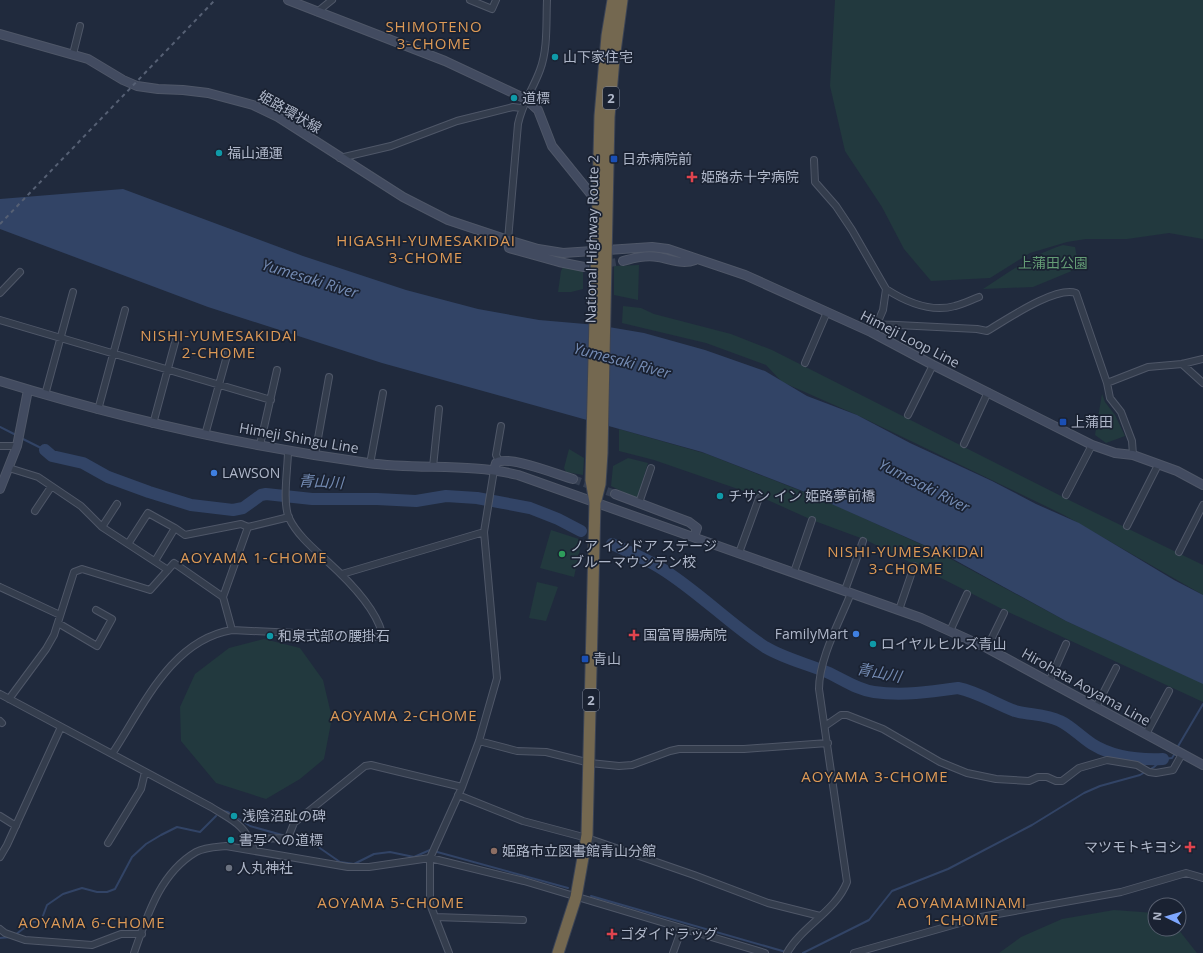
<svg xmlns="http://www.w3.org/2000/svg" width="1203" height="953" font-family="'Open Sans','Noto Sans JP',sans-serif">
  <rect width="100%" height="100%" fill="#202a3d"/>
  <!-- green -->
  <path fill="#22393e" d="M835,0h368v239l-34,-6 -42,6h-41l-19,3 -37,11 -40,25 -59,3 -27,-32 -22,-42 -37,-56 -15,-65z
    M1063,245l12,2 4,21 -46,19 -50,2c26,-17 51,-35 80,-44z
    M639,265l-1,35 -24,-5v-29z
    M563,267l20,4v18l-12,3h-13l3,-21z
    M623,306l18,2 13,6 77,20 41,16 299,151 132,64v30l-139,-80 -207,-100 -75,-33 -16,-17 -60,-22 -84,-20z
    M1102,394l3,8 10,13 10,21 -19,7 -11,-8z
    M619,429l88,25 117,46 114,52 128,69 137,62v19l-197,-91 -140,-71 -54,-20 -51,-23 -107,-37 -35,-9z
    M569,449l15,9 -1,17 -17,-3 -2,-4z
    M628,458l20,5 -11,36 -26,-13 2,-20z
    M551,530l31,10 -8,37 -34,-9z
    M537,582l21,5 -12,34 -17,-3z
    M264,639l36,9 23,32 9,38 -8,41 -24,20 -34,20 -50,-16 -35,-42 -1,-34 15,-33 34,-26z
    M1114,910l41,3v16h23l19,24h-198l22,-16 41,-18z"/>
  <!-- water -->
  <path fill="#324466" d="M123,189l180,67 103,34 72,19 61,11 58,5 47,8 61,17 60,21 42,25 50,19 53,28 82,38 44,23 43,19 95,57 29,15v89l-137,-63 -122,-67 -144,-64 -98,-38 -320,-89 -174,-56 -208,-78v-30z"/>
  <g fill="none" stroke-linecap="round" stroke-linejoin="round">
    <!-- stream -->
    <path stroke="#324466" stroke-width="2" d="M0,427l14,7
      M23,439l22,11
      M1177,748l26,-44
      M223,811l5,1 22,14 64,18 26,18 14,2 20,-10 16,-2 24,5 16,-7 138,38
      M591,896l195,56
      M15,935l17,-13 9,-1 6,-16 16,-11 19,-6 15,4h10l8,-3 17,-32 14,-13 15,-9 16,-8 23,5 16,-16
      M0,938l11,-1
      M803,953l66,-33 23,-29 56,-22 84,-44 52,-32 16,-7 40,-11 14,-8 9,-8 9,-1 4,-6"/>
    <!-- river -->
    <path stroke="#324466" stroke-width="12" d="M45,450l7,6 31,7 25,14 41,15 42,13 42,5 10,-2 18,-13 5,-1 46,5h65l39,2 30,-5 31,2 53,10 28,11 23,12
      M612,544c15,7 32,14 47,23 38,23 69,56 106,80 20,12 43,17 64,26 15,7 29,17 45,19 28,4 56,0 84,-4 20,4 38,16 57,23 14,4 31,3 45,10 11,5 21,16 32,23 22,14 47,16 71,15"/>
    <!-- secondary-tunnel -->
    <path stroke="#353f52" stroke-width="8" stroke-dasharray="8 4" stroke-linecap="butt" d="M584,267l39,-6
      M573,479l42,15"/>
    <!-- street casing -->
    <g stroke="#4f5768" stroke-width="8">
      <path id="street" d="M470,0l22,9 4,-9
        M317,12l15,-12
        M73,54l7,-28
        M340,158l51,-12 66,-25 56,-14 8,1
        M814,160l1,22 21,24 16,24 34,59 -3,21 -6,14 -6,8
        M508,240l10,-116c4,-20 15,-35 22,-54 8,-21 6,-48 7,-70
        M886,289c20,13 44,24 69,17 8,-2 16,-6 24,-9
        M0,293l20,-21
        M0,320l271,80
        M877,324l100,5 10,2c19,-11 68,-45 89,-38l31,90 3,15 11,14 11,29 1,14
        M805,363l22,-51
        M1182,364l21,19
        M1107,383l41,-16 34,-3 21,-5
        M45,395l28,-103
        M98,410l27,-100
        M908,415l25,-50
        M153,424l24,-89
        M205,435l23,-83
        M964,444l24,-52
        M260,445l17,-75
        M0,446h17
        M315,455l14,-78
        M499,461l-3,-6 5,-29
        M370,464l13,-71
        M433,467l6,-58
        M9,468l29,9 43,29 21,21 66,43
        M1066,495l26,-50
        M639,503l12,-35
        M35,511l16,-24
        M1127,526l31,-61
        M102,527l15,-23
        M175,528l10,7 56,-11 7,3
        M128,544l20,-31 27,15 -20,33
        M1179,552l24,-47
        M739,553l20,-55
        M794,572l18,-52
        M342,574l142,-42
        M0,587l60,28
        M845,590l18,-49
        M899,610l15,-44
        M58,623l39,23 15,-27 -16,-9
        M232,630l-9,-33 25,-70 41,-10
        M950,631l17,-37
        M987,648l17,-35
        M1049,682l17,-38
        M0,694l211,113c22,14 34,17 43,43
        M9,699l37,-50 8,-14 20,-63 8,-3 68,21 24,-27 49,34
        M1096,707l20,-39
        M0,721l2,2
        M825,726l16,-11h6l36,14 57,33 27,11 29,6 33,2 9,-4h9l9,4h6l17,-13 28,-8 30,5 12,7 7,1 17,-3 9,-16
        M1146,734l23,-43
        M479,741l38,10 29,1 44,11 29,3 13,-1 38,-14 9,-2h65l84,-6
        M112,754c31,-47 59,-114 120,-124l148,7 2,-4c-7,-26 -35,-54 -55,-72 -13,-12 -30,-26 -38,-43 -7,-16 -1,-50 -1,-67
        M458,795l65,26 64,17 107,37 74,28 52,13
        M0,816l16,10
        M251,839l37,-1 6,-15 71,-57 6,-1 91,22
        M108,843l33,-54 4,-17
        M0,857l7,-12 54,-118
        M435,917l88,3
        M0,929l5,4 20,7 67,5 29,-11h21
        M134,953c13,-37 26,-80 62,-101 9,-5 20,-5 30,-6l122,21h21l61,-9 94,23 241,72
        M449,953l-19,-49v-46l32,-71 17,-46 18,-63 -13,-146 10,-62
        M673,953l9,-25
        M787,953c15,-27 49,-42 60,-71l-28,-193c0,-31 21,-68 32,-96
        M854,953l127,-36 140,-25 65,-19 17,5"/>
    </g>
    <!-- secondary casing -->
    <g stroke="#4f5768" stroke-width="10">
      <path id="secondary" d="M288,0l157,61 81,38 12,11 14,36 38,47 8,1
        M0,34l88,25 35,21 14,6 21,3 25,1 25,3 45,12 25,12 125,80 45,23 60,20 30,9 25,4 89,-6 16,2 77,26 126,57 62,33 159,80 23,8 18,2 44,16 26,14
        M508,240l1,8 50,14 25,5
        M623,261c11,-3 22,-6 35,-4 13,2 24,8 37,3
        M0,381c120,37 243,65 368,82 50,7 101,0 150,12l403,143 66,30 216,117
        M494,470l2,-7c11,-9 62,12 77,16
        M0,489l17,-43 11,-56
        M615,494l74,28 8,6 -3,9"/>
    </g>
    <!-- highway casing -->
    <g stroke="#3c4455" stroke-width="13">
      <path id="highway" d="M596,500l4,-16 2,-31 7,-336 5,-58 8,-59
        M558,953l18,-56 11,-62 8,-333 -4,-22 9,-364 7,-80 6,-36"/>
    </g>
    <!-- street -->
    <use href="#street" stroke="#343d4d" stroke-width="6"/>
    <!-- secondary -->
    <use href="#secondary" stroke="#424b60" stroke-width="8"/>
    <!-- highway -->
    <use href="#highway" stroke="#746850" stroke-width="11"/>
    <!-- rail -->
    <path stroke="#566074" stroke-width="2" stroke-dasharray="4 4" stroke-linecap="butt" d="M0,224l215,-224"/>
  </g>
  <!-- markers -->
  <g fill="#0f9aa8" stroke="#1a2232" stroke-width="1.5">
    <circle cx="555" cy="57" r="4"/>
    <circle cx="514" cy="98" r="4"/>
    <circle cx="219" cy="153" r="4"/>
    <circle cx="720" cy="496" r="4"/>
    <circle cx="270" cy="636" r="4"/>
    <circle cx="873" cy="644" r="4"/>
    <circle cx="234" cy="816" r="4"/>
    <circle cx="231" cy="840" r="4"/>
  </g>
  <g fill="#1a4fb4" stroke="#1a2232" stroke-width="1.5">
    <rect x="610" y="155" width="8" height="8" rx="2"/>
    <rect x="1059" y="418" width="8" height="8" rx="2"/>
    <rect x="581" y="655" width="8" height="8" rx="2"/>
  </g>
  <g fill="#e0444e" stroke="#1a2232" stroke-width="1.5">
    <path d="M690 171h4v4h4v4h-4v4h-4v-4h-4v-4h4z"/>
    <path d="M632 629h4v4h4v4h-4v4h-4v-4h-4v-4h4z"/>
    <path d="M1188 841h4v4h4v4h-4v4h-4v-4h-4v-4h4z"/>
    <path d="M610 928h4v4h4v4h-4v4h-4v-4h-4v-4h4z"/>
  </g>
  <g fill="#3f7fe0" stroke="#1a2232" stroke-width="1.5">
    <circle cx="214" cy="473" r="4"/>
    <circle cx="856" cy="634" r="4"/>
  </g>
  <circle fill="#2e9e5b" stroke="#1a2232" stroke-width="1.5" cx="562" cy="554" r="4"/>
  <circle fill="#8d6e63" stroke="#1a2232" stroke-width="1.5" cx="494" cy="851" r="4"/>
  <circle fill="#6b7280" stroke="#1a2232" stroke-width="1.5" cx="229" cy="868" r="4"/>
  <g text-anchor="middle" stroke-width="3.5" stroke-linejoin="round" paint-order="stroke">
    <!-- shield labels -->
    <g fill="#1a2232" stroke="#828a9c" stroke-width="1">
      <rect x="603" y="87" width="16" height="22" rx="3"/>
      <rect x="583" y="689" width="16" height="22" rx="3"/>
    </g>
    <g font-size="13" font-weight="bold" fill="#afb7c9">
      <text x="611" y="103">2</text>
      <text x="591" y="705">2</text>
    </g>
    <!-- poi labels -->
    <g font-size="14" fill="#afb7c9" stroke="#1a2232" text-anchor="start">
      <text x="563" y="62">山下家住宅</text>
      <text x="522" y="103">道標</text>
      <text x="227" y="158">福山通運</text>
      <text x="622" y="164">日赤病院前</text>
      <text x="701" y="182">姫路赤十字病院</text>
      <text x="1071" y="427">上蒲田</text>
      <text x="222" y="478">LAWSON</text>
      <text x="728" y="501">チサン イン 姫路夢前橋</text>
      <text x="570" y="551">ノア インドア ステージ<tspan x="570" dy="16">ブルーマウンテン校</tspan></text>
      <text x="848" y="639" text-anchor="end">FamilyMart</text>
      <text x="643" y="640">国富胃腸病院</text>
      <text x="278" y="641">和泉式部の腰掛石</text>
      <text x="881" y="649">ロイヤルヒルズ青山</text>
      <text x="593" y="664">青山</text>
      <text x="242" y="821">浅陰沼趾の碑</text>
      <text x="239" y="845">書写への道標</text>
      <text x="1182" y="852" text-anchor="end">マツモトキヨシ</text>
      <text x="502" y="856">姫路市立図書館青山分館</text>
      <text x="237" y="873">人丸神社</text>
      <text x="620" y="939">ゴダイドラッグ</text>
    </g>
    <!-- street labels -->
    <g font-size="14" fill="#afb7c9" stroke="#1a2232">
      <text transform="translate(290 112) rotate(30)" y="5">姫路環状線</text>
      <text transform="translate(592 239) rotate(-89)" y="5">National Highway Route 2</text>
      <text transform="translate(910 339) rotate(27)" y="5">Himeji Loop Line</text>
      <text transform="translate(299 438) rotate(10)" y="5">Himeji Shingu Line</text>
      <text transform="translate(1086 687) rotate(29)" y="5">Hirohata Aoyama Line</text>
    </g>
    <!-- park labels -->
    <g font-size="14" fill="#649c75" stroke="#1a2232">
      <text x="1053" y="268">上蒲田公園</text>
    </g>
    <!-- neighbourhood labels -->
    <g font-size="15" letter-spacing="1" fill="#de9a56" stroke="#1a2232">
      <text x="434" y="32">SHIMOTENO<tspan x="434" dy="17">3-CHOME</tspan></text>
      <text x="426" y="246">HIGASHI-YUMESAKIDAI<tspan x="426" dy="17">3-CHOME</tspan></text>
      <text x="219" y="341">NISHI-YUMESAKIDAI<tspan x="219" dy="17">2-CHOME</tspan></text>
      <text x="906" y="557">NISHI-YUMESAKIDAI<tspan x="906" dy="17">3-CHOME</tspan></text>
      <text x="254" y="563">AOYAMA 1-CHOME</text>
      <text x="404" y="721">AOYAMA 2-CHOME</text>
      <text x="875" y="782">AOYAMA 3-CHOME</text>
      <text x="391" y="908">AOYAMA 5-CHOME</text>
      <text x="962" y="908">AOYAMAMINAMI<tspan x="962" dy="17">1-CHOME</tspan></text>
      <text x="92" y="928">AOYAMA 6-CHOME</text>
    </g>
    <!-- water labels -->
    <g font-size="15" font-style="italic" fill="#748bb3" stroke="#1a2232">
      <text transform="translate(310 279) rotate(17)" y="5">Yumesaki River</text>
      <text transform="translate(622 361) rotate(15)" y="5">Yumesaki River</text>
      <text transform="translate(321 482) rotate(3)" y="5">青山川</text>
      <text transform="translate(924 486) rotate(27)" y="5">Yumesaki River</text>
      <text transform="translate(879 673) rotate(11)" y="5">青山川</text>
    </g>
  </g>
  <!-- north arrow -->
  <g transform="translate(1167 917) rotate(275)"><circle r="19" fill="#1a2232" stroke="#565e6e"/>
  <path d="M0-3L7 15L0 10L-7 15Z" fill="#7ea7ff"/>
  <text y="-6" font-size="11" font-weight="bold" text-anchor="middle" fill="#afb7c9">N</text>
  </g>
</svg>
